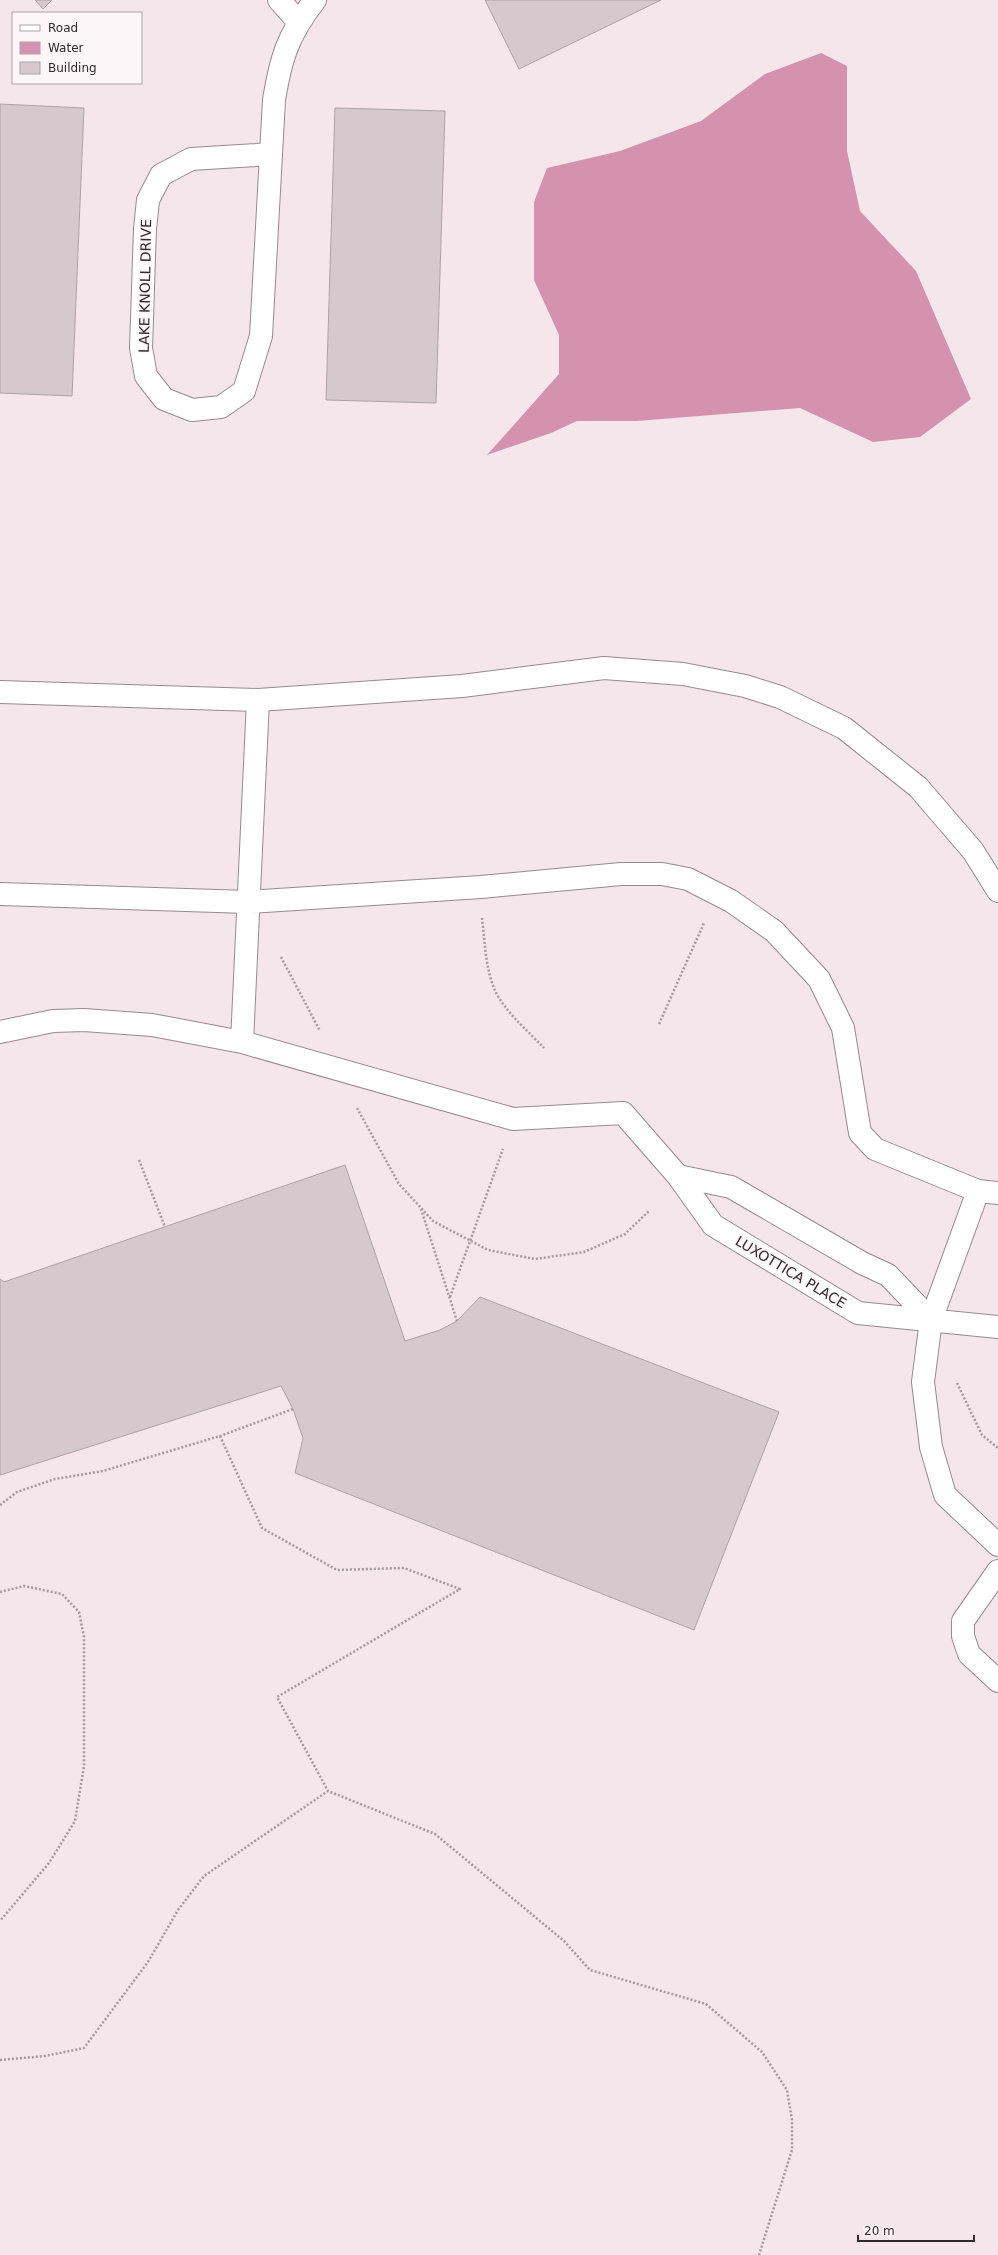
<svg xmlns="http://www.w3.org/2000/svg" width="998" height="2255" font-family="'DejaVu Sans',sans-serif">
  <rect width="100%" height="100%" fill="#f4e6eb"/>
  <!-- water -->
  <path fill="#d592af" d="M821,53l26,13v85l13,60 56,60 55,128 -51,38 -47,5 -73,-34 -163,13h-60l-26,12 -64,22 72,-81v-39l-25,-55v-78l13,-34 73,-17 81,-30 64,-47z"/>
  <!-- building -->
  <path fill="#d6c9ce" stroke="#aea1a6" d="M35,0h17l-9,9z
    M485,0h176l-142,69z
    M0,104l84,4 -12,288 -72,-3z
    M335,108l110,3 -9,292 -110,-3z
    M345,1165l60,176 35,-11 17,-9 23,-24 299,115 -85,218 -399,-157 8,-35 -10,-29 -12,-23 -281,89v-196l4,3z"/>
  <g fill="none" stroke-linecap="round" stroke-linejoin="round">
    <!-- minor casing -->
    <g stroke="#978a8f" stroke-width="24">
      <path id="minor" d="M279,0l19,21
        M271,154l-80,5 -30,16 -13,25 -3,29 -4,119 5,28 18,23 28,11 29,-3 23,-16 17,-55 13,-236c7,-43 14,-65 41,-100
        M0,692l258,8 204,-14 142,-18 79,6 62,12 35,11 64,31 74,59 55,64 25,40
        M0,894l248,8 233,-15 140,-13h41l26,5 43,22 43,30 45,48 24,49 17,105 15,16 103,42 20,2
        M0,1032l53,-11 31,-1 68,5 90,17 271,77 110,-6 55,63 35,49 145,88 140,14
        M242,1042l16,-342
        M678,1176l53,11 131,76 26,12 43,45
        M978,1191l-47,129 -8,62 8,65 14,48 53,50
        M998,1571l-35,50v15l6,18 29,27"/>
    </g>
    <!-- path -->
    <path stroke="#a4999d" stroke-width="2.5" stroke-dasharray="2 2" stroke-linecap="butt" d="M482,918c3,23 3,48 12,70 8,21 34,43 50,60
      M281,957l39,74
      M659,1024l45,-101
      M357,1108l42,76 34,37 55,29 47,9 49,-7 41,-18 24,-23
      M139,1160l26,67
      M421,1209l36,112
      M450,1297l53,-148
      M957,1383l25,52 16,13
      M220,1436l42,92 75,42 67,-2 56,21 -183,108 51,94 107,43 129,107 26,29 116,34 56,48 25,38 5,30v30l-33,105
      M0,1505l17,-13 38,-13 48,-8 117,-35 73,-27
      M0,1592l24,-6 38,8 17,18 5,25v129l-9,55 -26,42 -49,58
      M0,2060l45,-4 39,-8 64,-86 30,-52 26,-34 124,-85"/>
    <!-- minor -->
    <use href="#minor" stroke="#fff" stroke-width="22"/>
  </g>
  <g text-anchor="middle" stroke-width="3.5" stroke-linejoin="round" paint-order="stroke">
    <!-- street labels -->
    <g font-size="14" fill="#302b2d" stroke="#fef5f8">
      <text transform="translate(145 286) rotate(-89)" y="5">LAKE KNOLL DRIVE</text>
      <text transform="translate(791 1272) rotate(31)" y="5">LUXOTTICA PLACE</text>
    </g>
  </g>
  <!-- legend -->
  <rect x="12" y="12" width="130" height="72" fill="#fef5f8" stroke="#aca4a7"/>
  <rect x="20" y="25" width="20" height="6" fill="#ffffff" stroke="#aca4a7"/>
  <text x="48" y="32" font-size="12" fill="#302b2d">Road</text>
  <rect x="20" y="42" width="20" height="12" fill="#d592af" stroke="#aca4a7"/>
  <text x="48" y="52" font-size="12" fill="#302b2d">Water</text>
  <rect x="20" y="62" width="20" height="12" fill="#d6c9ce" stroke="#aca4a7"/>
  <text x="48" y="72" font-size="12" fill="#302b2d">Building</text>
  <!-- scale -->
  <path d="M858 2235v6h116v-6" fill="none" stroke="#302b2d" stroke-width="2"/>
  <text x="864" y="2235" font-size="12" fill="#302b2d" stroke="#fef5f8" stroke-width="3" paint-order="stroke">20 m</text>
</svg>
